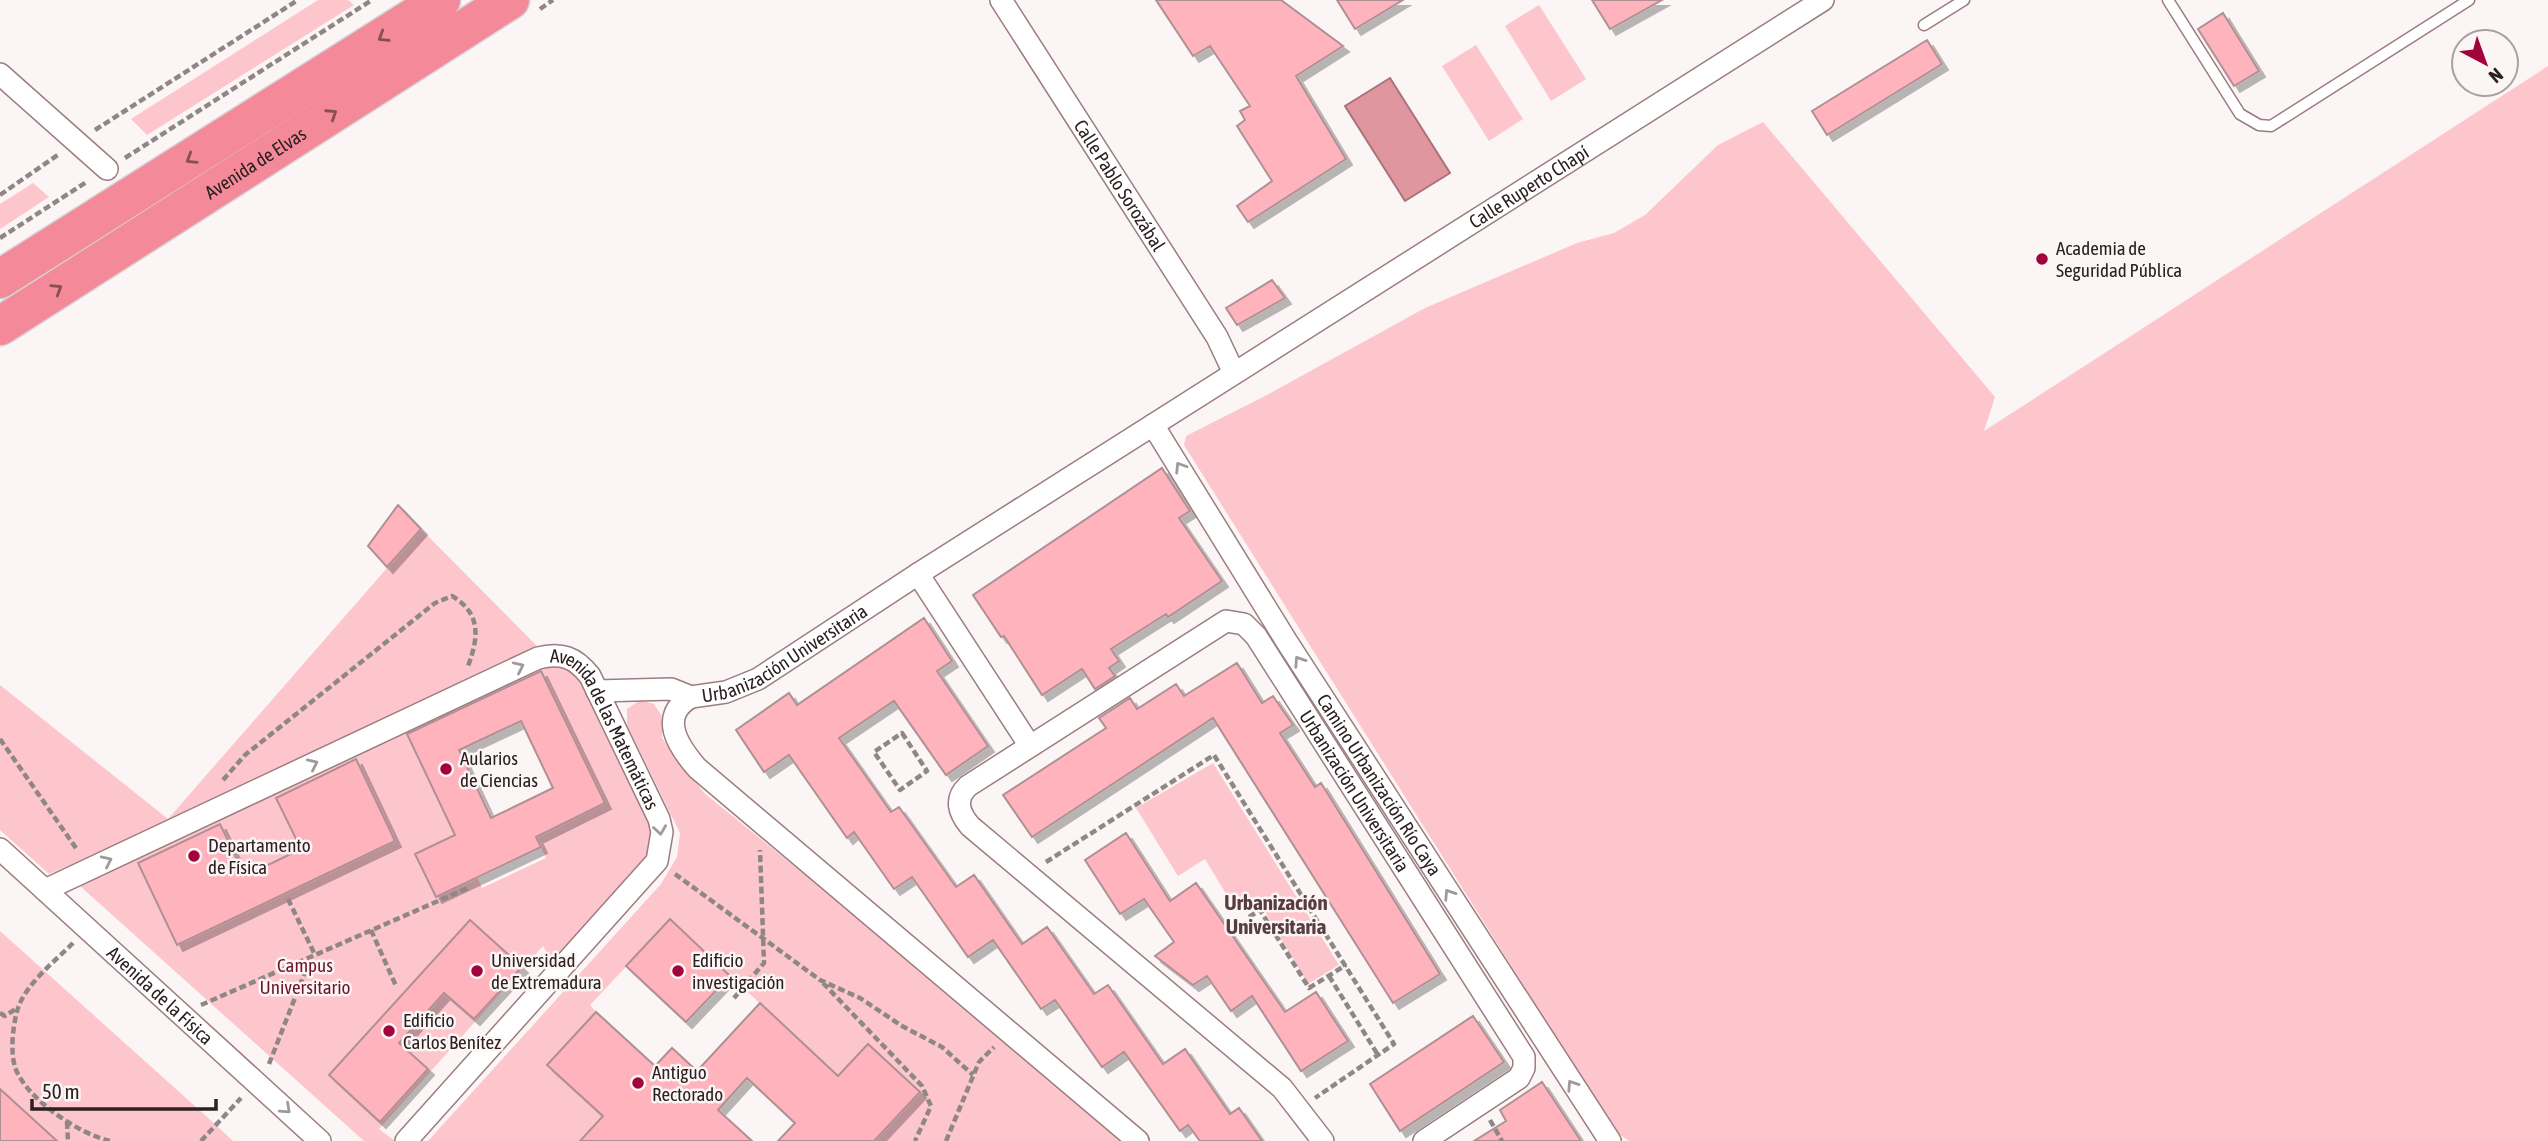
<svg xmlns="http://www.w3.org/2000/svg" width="2548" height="1141" font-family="'Asap Condensed',sans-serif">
  <defs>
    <filter id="shadow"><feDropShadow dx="6" dy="6" stdDeviation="0" flood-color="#0004"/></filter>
  </defs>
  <rect width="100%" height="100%" fill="#fcf5f5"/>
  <!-- green -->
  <path fill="#fcc6cc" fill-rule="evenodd" d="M318,0h30l6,5 -207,130 -16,-16z
    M1539,5l47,74 -35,22 -46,-75z
    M1476,45l47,74 -34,22 -47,-75z
    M2548,66v1075h-919l-10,-7 -21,-30 -414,-659 2,-9 81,-41 158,-87 152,-65 37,-10 31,-18 73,-70 45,-23 232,275 -11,34z
    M33,183l16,14 -49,32v-25z
    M421,529l121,122 -372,171 -121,52 -49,-44v-145l168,134z
    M560,665l18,10 77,153 -6,30 -96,107 -10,-19 -164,183 16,12h-31l-284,-255 464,-220zM540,670l64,133 -68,34 10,21 -64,30 -5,-11 -41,20 -21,-43 40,-19 -48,-101zM356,760l39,81 -218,104 -39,-82 82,-39 25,52 56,-27 -24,-51zM470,920l52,47 -48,52 -29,-26 -46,50 29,26 -48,53 -51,-47z
    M640,700l14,4 9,14 -1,20 42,55 209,169 208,179h-247l45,-48 -81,-17 -168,-156 -80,85 6,7 -48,53 55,51 -23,25h-152l233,-257 16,-27 3,-24 -53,-108v-16z
    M1213,763l126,202 -31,19 -50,-84 -21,12 -32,-53 -27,17 -42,-68z
    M0,931l206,185 27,25h-233z"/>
  <!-- water -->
  <path fill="#e0969f" stroke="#aa7379" stroke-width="2" d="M1390,78l60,95 -45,28 -60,-95z"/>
  <!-- building -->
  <path fill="#ffb3bc" stroke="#af9094" stroke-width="2" fill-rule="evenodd" filter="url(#shadow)" d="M1156,0h125l62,46 -47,30 50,83 -98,63 -11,-16 35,-25 -35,-55 8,-6 -5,-9 10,-5 -40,-60 -17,10z
    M1337,0h66l-48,29z
    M1592,0h70l-52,29z
    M2223,13l36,58 -25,15 -36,-57z
    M1927,40l15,24 -115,71 -15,-24z
    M1272,280l13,18 -48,27 -11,-17z
    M1162,468l28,43 -11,7 43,63 -54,36 -2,-3 -55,35 8,12 -10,7 6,8 -20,13 -13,-20 -40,26 -38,-59 -3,1 -28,-42z
    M398,505l23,24 -34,38 -19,-21z
    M924,618l28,43 -15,10 51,75 -42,29 -52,-74 -55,37 52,74 8,-5 57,80 18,-12 48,69 25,-17 47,67 14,-9 55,79 22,-15 45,65 9,-6 23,33h-62l-12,-16 -8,6 -56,-79 -22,15 -47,-67 -14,9 -48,-69 -25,17 -56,-80 -18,12 -40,-57 -7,6 -58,-83 -25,17 -28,-42 53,-37 8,12z
    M1237,663l25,40 11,-7 20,29 -13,8 35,54 6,-4 119,191 -47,29 -180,-285 -181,119 -29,-42 103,-67 -7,-10 31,-20 7,11 39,-25 8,12z
    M541,671l64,132 -69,34 5,10 -105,50 -21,-43 40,-19 -48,-101zM521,721l32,67 -62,30 -32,-68z
    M356,759l39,82 -218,104 -39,-82 82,-39 25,52 56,-27 -25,-51z
    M1126,833l44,68 26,-18 89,129 31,-20 32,49 -47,30 -49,-75 -21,15 -24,-35 -14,9 -38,-29 19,-14 -30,-43 -24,15 -35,-54z
    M670,919l60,57 -44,46 -60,-56z
    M470,920l52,47 -48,52 -30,-26 -45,50 29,26 -48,53 -51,-47z
    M760,1003l78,73 30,-32 52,48 -46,49h-96l17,-18 -48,-45 -29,32 34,31h-172l23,-25 -56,-51 49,-53 59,54 17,-18 25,23z
    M1473,1016l31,46 -104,69 -30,-47z
    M1542,1082l39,59h-107l32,-20 -6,-11z
    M0,1089l57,52h-57z"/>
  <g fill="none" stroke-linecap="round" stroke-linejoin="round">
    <!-- lane casing -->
    <g stroke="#9b7d80" stroke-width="13">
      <path id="lane" d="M2168,0l72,114 19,11 12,1 198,-126
        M1924,25l40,-25"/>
    </g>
    <!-- street casing -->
    <g stroke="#9b7d80" stroke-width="24">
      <g id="street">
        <path id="s1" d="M1001,0l216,337 17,36"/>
        <path d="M0,74l107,95"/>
        <path id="s2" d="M1153,425l134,217 323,499"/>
        <path d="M918,574l112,172"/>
        <path id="s3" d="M597,691l74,-2 20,8 35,-5 32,-13 160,-105 905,-574"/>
        <path d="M691,697c-33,19 -13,49 6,71l441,373"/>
        <path id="s4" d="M0,849l320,292"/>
        <path id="s5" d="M45,890l493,-232c23,-6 37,-1 52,18l69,143 3,13 -5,29 -251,280"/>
        <path id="s6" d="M1323,1141l-41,-53 -312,-262c-11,-13 -16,-27 -2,-40l258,-165 18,3 12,12 268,421v11l-5,10 -95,63"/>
      </g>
    </g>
    <!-- highway casing -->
    <g stroke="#d5d2d3" stroke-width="41">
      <g id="highway">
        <path d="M0,279l441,-279"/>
        <path id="s7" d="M0,326l510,-326"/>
      </g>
    </g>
    <!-- path -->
    <path stroke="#8f8686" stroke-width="4.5" stroke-dasharray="7 3.5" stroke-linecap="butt" d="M540,9l13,-9
      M95,130l203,-130
      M125,158l247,-158
      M0,195l59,-41
      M0,238l88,-57
      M902,733l25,38 -27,19 -26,-38z
      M0,739l78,112
      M223,780l22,-25 190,-152 17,-7c29,17 27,41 16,70
      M1046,862l168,-107 180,289 -79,54
      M675,874l145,106 40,18 42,28 40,21 31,28
      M288,899l27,56
      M1249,917l11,-7 49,78 37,-23
      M371,930l25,56
      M73,943c-18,18 -47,41 -55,65 -5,16 -8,43 -3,59 10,31 64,67 95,74
      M1329,976l49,79
      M823,983l99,103 9,20 -16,35
      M734,998l30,-35 -4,-113
      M201,1005l269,-118
      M0,1013l5,3 12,-8
      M269,1064l42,-107
      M1490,1120l12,21
      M67,1122l1,19
      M201,1141l40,-43
      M946,1141l33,-79 15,-15"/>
    <!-- lane -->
    <use href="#lane" stroke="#fff" stroke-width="10"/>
    <!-- street -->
    <use href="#street" stroke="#fff" stroke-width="21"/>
    <!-- highway -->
    <use href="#highway" stroke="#f48999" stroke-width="38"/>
  </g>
  <!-- one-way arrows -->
  <defs><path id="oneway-chevron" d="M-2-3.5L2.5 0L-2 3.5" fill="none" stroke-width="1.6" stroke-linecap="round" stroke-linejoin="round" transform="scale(1.75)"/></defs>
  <g stroke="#864f57">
    <use href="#oneway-chevron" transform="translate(383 37) rotate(148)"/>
    <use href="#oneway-chevron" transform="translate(332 114) rotate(-33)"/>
    <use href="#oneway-chevron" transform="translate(191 159) rotate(148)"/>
    <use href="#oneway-chevron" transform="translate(57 289) rotate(-32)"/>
  </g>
  <g stroke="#a09b9b">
    <use href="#oneway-chevron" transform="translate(1180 467) rotate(-122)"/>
    <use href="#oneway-chevron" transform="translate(1299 661) rotate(-123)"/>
    <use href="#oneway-chevron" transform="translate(519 667) rotate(-25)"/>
    <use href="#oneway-chevron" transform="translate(313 764) rotate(-25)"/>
    <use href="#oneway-chevron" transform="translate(660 830) rotate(82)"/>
    <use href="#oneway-chevron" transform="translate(107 861) rotate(-25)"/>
    <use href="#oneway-chevron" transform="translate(1449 894) rotate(-123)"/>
    <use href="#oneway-chevron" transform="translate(1572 1085) rotate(-123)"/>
    <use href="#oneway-chevron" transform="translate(286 1109) rotate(42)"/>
  </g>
  <!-- markers -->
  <g fill="#a2033c" stroke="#fcf5f5" stroke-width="2.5">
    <circle cx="2042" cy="259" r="7"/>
    <circle cx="446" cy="769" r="7"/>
    <circle cx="194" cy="856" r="7"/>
    <circle cx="477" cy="971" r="7"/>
    <circle cx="678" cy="971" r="7"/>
    <circle cx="389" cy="1031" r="7"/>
    <circle cx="638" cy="1083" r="7"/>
  </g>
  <g text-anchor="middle" stroke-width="5" stroke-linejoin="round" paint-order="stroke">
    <!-- street labels -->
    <g font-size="19" fill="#2c2021" stroke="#fcf5f5">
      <text dy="7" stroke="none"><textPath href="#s7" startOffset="303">Avenida de Elvas</textPath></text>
      <text dy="7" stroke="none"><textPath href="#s1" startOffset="220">Calle Pablo Sorozábal</textPath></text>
      <text dy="7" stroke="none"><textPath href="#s3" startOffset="1080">Calle Ruperto Chapí</textPath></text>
      <text dy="7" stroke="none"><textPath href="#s3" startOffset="200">Urbanización Universitaria</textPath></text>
      <text dy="7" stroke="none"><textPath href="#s5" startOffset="654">Avenida de las Matemáticas</textPath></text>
      <text dy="7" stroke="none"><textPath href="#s2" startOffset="425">Camino Urbanización Río Caya</textPath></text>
      <text dy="7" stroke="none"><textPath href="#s6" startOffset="1045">Urbanización Universitaria</textPath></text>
      <text dy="7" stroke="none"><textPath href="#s4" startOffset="217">Avenida de la Física</textPath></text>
    </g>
    <!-- poi labels -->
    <g font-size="19" fill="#2c2021" stroke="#fcf5f5" text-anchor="start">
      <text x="2056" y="255">Academia de<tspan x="2056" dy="22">Seguridad Pública</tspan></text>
      <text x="460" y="765">Aularios<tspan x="460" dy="22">de Ciencias</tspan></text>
      <text x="208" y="852">Departamento<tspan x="208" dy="22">de Física</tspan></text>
      <text x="491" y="967">Universidad<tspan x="491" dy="22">de Extremadura</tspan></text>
      <text x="692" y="967">Edificio<tspan x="692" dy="22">investigación</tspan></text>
      <text x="403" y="1027">Edificio<tspan x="403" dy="22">Carlos Benítez</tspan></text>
      <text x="652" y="1079">Antiguo<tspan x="652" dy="22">Rectorado</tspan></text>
    </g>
    <!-- park labels -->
    <g font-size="19" fill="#6b152b" stroke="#fcf5f5">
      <text x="305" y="972">Campus<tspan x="305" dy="22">Universitario</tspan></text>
    </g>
    <!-- neighbourhood labels -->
    <g font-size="21" font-weight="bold" fill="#573d40" stroke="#fcf5f5">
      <text x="1276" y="910">Urbanización<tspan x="1276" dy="24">Universitaria</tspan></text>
    </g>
  </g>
  <!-- north arrow -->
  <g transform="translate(2485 63) rotate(139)"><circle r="33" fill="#fcf5f5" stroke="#a9a0a0" stroke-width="2"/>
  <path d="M0-5L12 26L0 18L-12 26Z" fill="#a2033c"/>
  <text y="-10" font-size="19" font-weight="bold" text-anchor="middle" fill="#2c2021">N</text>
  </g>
  <!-- scale -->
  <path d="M32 1099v10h184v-10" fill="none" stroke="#2c2021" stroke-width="3.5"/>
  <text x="42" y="1099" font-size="21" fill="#2c2021" stroke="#fcf5f5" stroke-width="5" paint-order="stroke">50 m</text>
</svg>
